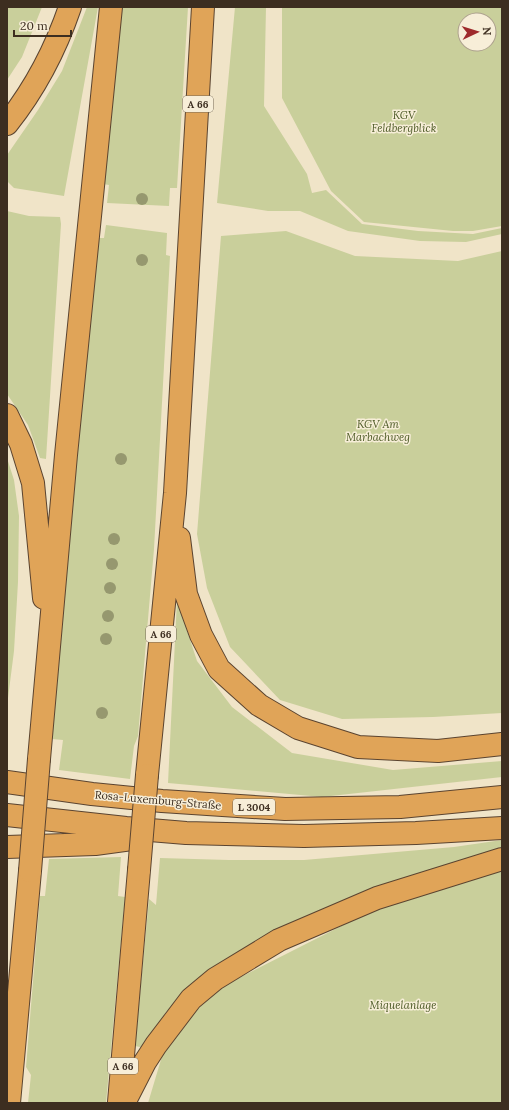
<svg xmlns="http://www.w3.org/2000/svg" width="509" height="1110" font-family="Lora,serif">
  <rect width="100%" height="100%" fill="#f0e4c8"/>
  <!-- green -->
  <path fill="#c9cf9b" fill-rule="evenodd" d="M7,7h35l-20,50 -15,23z
    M87,7h11l-34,189 -50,-8 -7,-7v-26l31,-45 24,-39z
    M122,7h66l-11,181h-7l-1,18 -62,-3 2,-18 -6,-1z
    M235,7h31l-2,99 43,68 5,19 14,-3 36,34 56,7 55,3 29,-6v6l-36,8 -46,-1 -72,-10 -48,-20h-32l-51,-8z
    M282,7h220v219l-29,5h-20l-89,-9 -33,-31 -49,-93zM465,20h24v24h-24z
    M7,211l22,5 31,1 1,7 -15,235 -6,-1 -12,-33 -21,-31z
    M106,225l61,8 -1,22 4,1 -16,293 -16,187 -4,10 -4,33 -71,-9 4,-30 -11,-1 45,-501h7z
    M286,231l69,25 103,5 44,-10v462l-69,4 -91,2 -62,-19 -50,-53 -23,-59 -10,-54 24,-298z
    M7,458l7,22 5,36 -1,66 -4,69 -7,55z
    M177,600l20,61 35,46 60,46 101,17 109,-9v16l-180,20 -154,-14z
    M502,840v15l-313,133 -23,24 -21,36 -10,-2 14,-147 7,6 4,-47 69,2h75l150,-13z
    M121,857l-3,39 7,1 -19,206h-78l3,-28 -5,-8 14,-171h5l4,-37z
    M502,869v234h-354l15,-50 23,-34 41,-35 144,-73z"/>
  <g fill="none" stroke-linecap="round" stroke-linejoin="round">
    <!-- highway casing -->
    <g stroke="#5b4430" stroke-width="24">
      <path id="highway" d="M7,124c27,-34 49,-76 63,-117
        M7,415l14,29 12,39 11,115
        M179,538l7,56 15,41 18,34 40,36 39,23 60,19 80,4 64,-7
        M39,759l27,-304 45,-448
        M147,775l28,-282 28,-486
        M7,782l85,12 70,7 123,8 115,-2 102,-10
        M7,815l119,13 60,5 118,3 112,-3 86,-5
        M7,847l88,-3 44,-6
        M119,1102l20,-232
        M9,1103l21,-232
        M124,1103l21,-41 11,-17 35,-46 24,-20 64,-39 98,-42 125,-39"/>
    </g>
    <!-- highway -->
    <use href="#highway" stroke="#e0a458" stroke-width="22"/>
    <!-- highway-bridge casing -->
    <g stroke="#5b4430" stroke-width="24" stroke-linecap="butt">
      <path id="highway-bridge" d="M139,870l8,-95
        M30,871l9,-112"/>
    </g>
    <!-- highway-bridge -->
    <use href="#highway-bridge" stroke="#e0a458" stroke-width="22"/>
  </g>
  <!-- trees -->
  <g fill="#96986f">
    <circle cx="142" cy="199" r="6"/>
    <circle cx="142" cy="260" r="6"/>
    <circle cx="121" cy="459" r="6"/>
    <circle cx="114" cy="539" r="6"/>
    <circle cx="112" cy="564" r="6"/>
    <circle cx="110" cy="588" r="6"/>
    <circle cx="108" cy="616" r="6"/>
    <circle cx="106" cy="639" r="6"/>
    <circle cx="102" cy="713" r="6"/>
  </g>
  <g text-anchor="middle" stroke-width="3" stroke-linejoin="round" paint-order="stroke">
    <!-- shield labels -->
    <g fill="#f7eed8" stroke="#756857" stroke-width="1">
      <rect x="183" y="96" width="30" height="16" rx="3"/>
      <rect x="146" y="626" width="30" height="16" rx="3"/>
      <rect x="233" y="799" width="42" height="16" rx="3"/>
      <rect x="108" y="1058" width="30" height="16" rx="3"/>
    </g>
    <g font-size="10" font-weight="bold" fill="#3d2e20">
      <text x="198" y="108">A 66</text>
      <text x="161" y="638">A 66</text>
      <text x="254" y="811">L 3004</text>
      <text x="123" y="1070">A 66</text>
    </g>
    <!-- park labels -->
    <g font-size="11" font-style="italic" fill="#4d5a26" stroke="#f7eed8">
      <text x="404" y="119">KGV<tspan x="404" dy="13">Feldbergblick</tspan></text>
      <text x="378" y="428">KGV Am<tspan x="378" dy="13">Marbachweg</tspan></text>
      <text x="403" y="1009">Miquelanlage</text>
    </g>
    <!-- street labels -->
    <g font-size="11" fill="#3d2e20" stroke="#f7eed8">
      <text transform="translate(158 800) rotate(5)" y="4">Rosa-Luxemburg-Straße</text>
    </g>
  </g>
  <!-- border -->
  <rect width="509" height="1110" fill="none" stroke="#3d2e20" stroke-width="16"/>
  <!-- north arrow -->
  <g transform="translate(477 32) rotate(86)"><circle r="19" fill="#f7eed8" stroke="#ada18e"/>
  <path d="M0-3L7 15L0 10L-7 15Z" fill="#9e2a2b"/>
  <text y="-6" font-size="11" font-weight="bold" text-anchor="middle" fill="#3d2e20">N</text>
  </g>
  <!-- scale -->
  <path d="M14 30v6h57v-6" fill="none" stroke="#3d2e20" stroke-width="2"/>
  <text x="20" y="30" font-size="12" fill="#3d2e20" stroke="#f7eed8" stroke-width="3" paint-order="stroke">20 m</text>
</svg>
